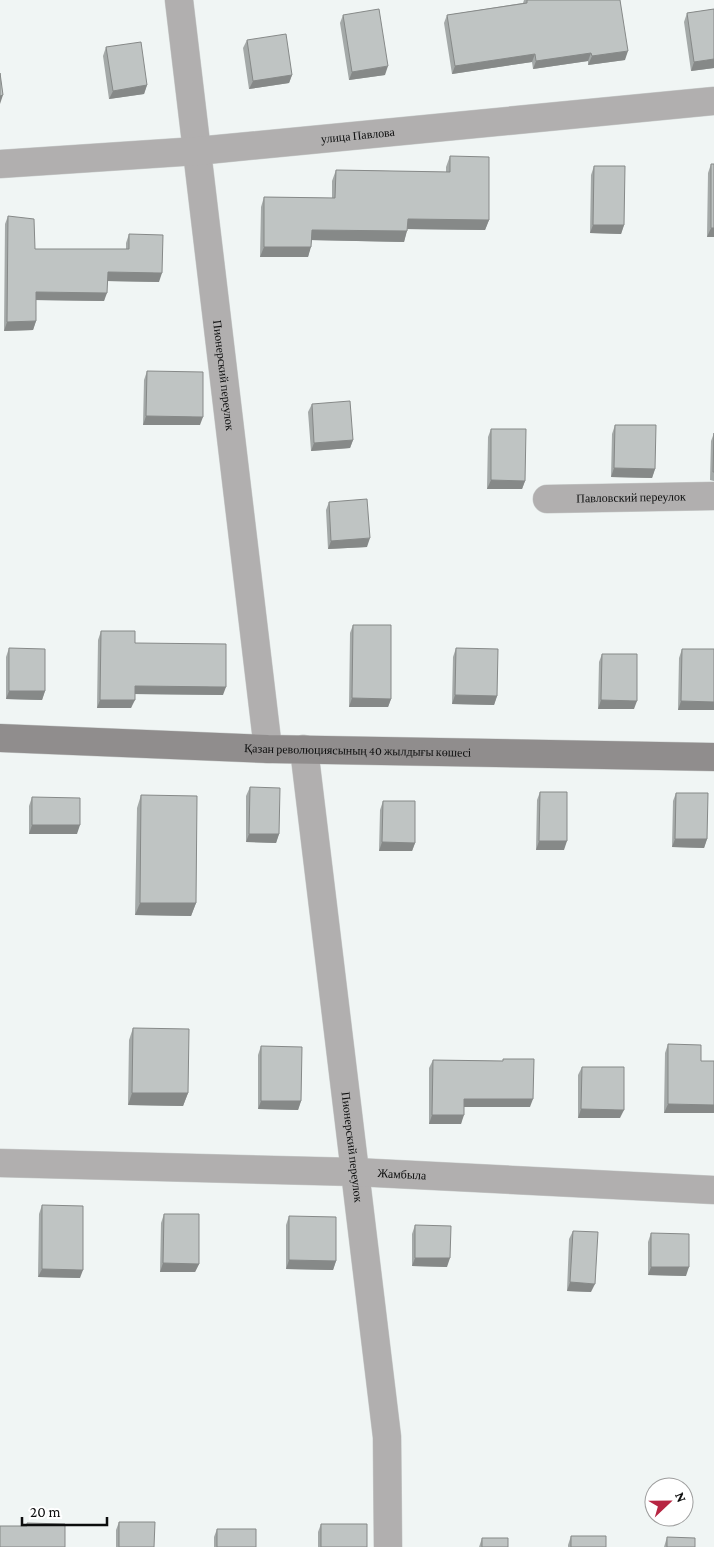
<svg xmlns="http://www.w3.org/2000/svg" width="714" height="1547" font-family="'Crimson Pro',serif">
  <rect width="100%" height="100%" fill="#f0f5f4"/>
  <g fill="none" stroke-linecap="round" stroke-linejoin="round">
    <!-- street casing -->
    <g stroke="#ccd0cf" stroke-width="29">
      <g id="street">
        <path id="s1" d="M179,0l89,749"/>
        <path id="s2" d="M0,164l197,-13 517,-50"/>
        <path id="s3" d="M547,499l167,-3"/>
        <path id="s4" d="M304,749l83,688 1,110"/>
        <path id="s5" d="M0,1163l355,9 359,18"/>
      </g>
    </g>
    <!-- secondary casing -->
    <g stroke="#ccd0cf" stroke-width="29">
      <g id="secondary">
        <path id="s6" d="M0,738l268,11 446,8"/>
      </g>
    </g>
    <!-- street -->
    <use href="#street" stroke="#b1afaf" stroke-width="28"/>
    <!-- secondary -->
    <use href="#secondary" stroke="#908d8d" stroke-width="28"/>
  </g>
  <!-- wall -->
  <path fill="#a4a9a8" d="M524,0h96l5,60 -37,5v-4l-55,8 -1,-7 -80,12 -8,-51 3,-8 76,-12z
    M714,9v59l-23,3 -7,-49 3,-9z
    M343,15l42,60 -36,5 -9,-57z
    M247,40l45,35 -3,8 -40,6 -6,-41z
    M106,47l41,38 -3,9 -35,5 -6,-43z
    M450,156l39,64 -4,10 -78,-1 -3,13 -92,-2 -4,17h-48l1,-50 3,-10 68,1v-17l4,-11 110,2v-5z
    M711,164l3,73h-7l1,-64z
    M594,166l30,59 -3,9 -31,-1 1,-58z
    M8,216l27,33h91v-6l3,-9 30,48 -51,-1 -4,20 -68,-1v21l-3,9 -29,1 1,-107z
    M147,371l53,54h-57l1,-45z
    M312,404l41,36 -3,8 -39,3 -3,-39z
    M615,425l40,44 -3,9 -41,-1 1,-43z
    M491,429l34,52 -3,8h-35l1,-52z
    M714,433v48l-4,-1 1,-39z
    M329,502l38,45 -39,2 -2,-39z
    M353,625l38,74 -3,8h-39l1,-74z
    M101,631l34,12 88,52 -88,-1 -4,14h-34l1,-68z
    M9,648l36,43 -3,9 -36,-1v-42z
    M456,648l41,48 -3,9 -42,-1 1,-47z
    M682,649h32v61h-36l1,-52z
    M602,654l32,55h-36l1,-47z
    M250,787l29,47 -3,9 -30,-1v-46z
    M540,792l24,58h-28l1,-50z
    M676,793l31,46 -3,9 -32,-1 1,-46z
    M141,795l55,108 -5,13 -56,-1 2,-107z
    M32,797l45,37h-48v-28z
    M383,801l32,42 -3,8h-33l1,-41z
    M133,1028l55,65 -5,13 -55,-1 1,-65z
    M668,1044l33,17h13v52h-50l1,-60z
    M261,1046l40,55 -3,9 -40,-1v-54z
    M503,1059l27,48h-66l-3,17h-32v-56l4,-8 70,1z
    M582,1067l38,51h-42v-43z
    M42,1205l38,73 -42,-1 1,-63z
    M164,1214l35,50 -4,8h-35l1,-49z
    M289,1216l47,45 -3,9 -47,-1v-44z
    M415,1225l32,42 -35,-1v-32z
    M573,1231l18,61 -24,-1 2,-52z
    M651,1233l35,43 -38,-1v-33z
    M119,1522l35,25h-38v-17z
    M321,1524l46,23h-49v-15z
    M217,1529l39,18h-42v-10z
    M571,1536l35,11h-38v-2z
    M667,1537l28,10h-31z
    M482,1538l26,9h-29z"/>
  <!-- shaded-wall -->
  <path fill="#868988" d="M628,51l-3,9 -37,5 4,-9z
    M591,53l-3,8 -55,8 3,-8z
    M535,54l-3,8 -80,12 3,-8z
    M714,59v9l-23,3 3,-9z
    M388,66l-3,9 -36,5 3,-8z
    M292,75l-3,8 -40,6 4,-8z
    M147,85l-3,9 -35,5 4,-8z
    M3,95l-3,9v-8z
    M408,219l81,1 -4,10 -81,-1z
    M593,225h31l-3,9 -31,-1z
    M711,228h3v9h-7z
    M312,230l95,1 -3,11 -96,-2z
    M264,247h47l-3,10h-48z
    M108,272l54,1 -3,9 -54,-1z
    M36,292l71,1 -3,8 -71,-1z
    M36,321l-3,9 -29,1 3,-9z
    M146,416l57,1 -3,8h-57z
    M353,440l-3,8 -39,3 3,-8z
    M614,468l41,1 -3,9 -41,-1z
    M491,480l34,1 -3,8h-35z
    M370,538l-3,9 -39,2 3,-8z
    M135,686l91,1 -3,8 -91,-1z
    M9,691h36l-3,9 -36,-1z
    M455,695l42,1 -3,9 -42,-1z
    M352,698l39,1 -3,8h-39z
    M100,700h35l-4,8h-34z
    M601,700l36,1 -3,8h-36z
    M681,701l33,1v8h-36z
    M32,825h48l-3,9h-48z
    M249,834h30l-3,9 -30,-1z
    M675,839h32l-3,9 -32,-1z
    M539,841h28l-3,9h-28z
    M382,842l33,1 -3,8h-33z
    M140,903h56l-5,13 -56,-1z
    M132,1093h56l-5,13 -55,-1z
    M464,1099h69l-3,8h-69z
    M261,1101h40l-3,9 -40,-1z
    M668,1104l46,1v8h-50z
    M581,1109l43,1 -4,8h-42z
    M432,1115h32l-3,9h-32z
    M415,1258h35l-3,9 -35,-1z
    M289,1260l47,1 -3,9 -47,-1z
    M163,1263l36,1 -4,8h-35z
    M651,1267h38l-3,9 -38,-1z
    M42,1269l41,1 -3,8 -42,-1z
    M570,1282l25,2 -4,8 -24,-1z"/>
  <!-- building -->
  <path fill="#bfc4c3" stroke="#868988" d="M527,0h93l8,51 -36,5 -1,-3 -55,8 -1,-7 -80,12 -8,-51 80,-12z
    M379,9l9,57 -36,6 -9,-57z
    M714,9v50l-20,3 -7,-49z
    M286,34l6,41 -39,6 -6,-41z
    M141,42l6,43 -34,6 -7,-44z
    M0,73l3,22 -3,1z
    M450,156l39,1v63l-81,-1 -1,12 -95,-1 -1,17h-47v-50l71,1 1,-28 114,2z
    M711,164h3v64h-3z
    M594,166h31l-1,59h-31z
    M8,216l26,3 1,30h94v-15l34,1 -1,38 -54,-1 -1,21 -71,-1v29l-29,1z
    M147,371l56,1v45l-57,-1z
    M350,401l3,39 -39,3 -2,-39z
    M615,425h41l-1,44 -41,-1z
    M491,429h35l-1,52 -34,-1z
    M714,433v39h-1z
    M367,499l3,39 -39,3 -2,-39z
    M353,625h38v74l-39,-1z
    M101,631h34v12l91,1v43l-91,-1v14h-35z
    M9,648l36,1v42h-36z
    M456,648l42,1 -1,47 -42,-1z
    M682,649h32v53l-33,-1z
    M602,654h35v47l-36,-1z
    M250,787l30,1 -1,46h-30z
    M540,792h27v49h-28z
    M676,793h32l-1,46h-32z
    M141,795l56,1 -1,107h-56z
    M32,797l48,1v27h-48z
    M383,801h32v42l-33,-1z
    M133,1028l56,1 -1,64h-56z
    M668,1044l33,1v16h13v44l-46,-1z
    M261,1046l41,1 -1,54h-40z
    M503,1059h31l-1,40h-69v16h-32l1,-55 70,1z
    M582,1067h42v43l-43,-1z
    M42,1205l41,1v64l-41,-1z
    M164,1214h35v50l-36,-1z
    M289,1216l47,1v44l-47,-1z
    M415,1225l36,1 -1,32h-35z
    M573,1231l25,1 -3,52 -25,-2z
    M651,1233l38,1v33h-38z
    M119,1522h36l-1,25h-35z
    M27,1523l38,1v23h-65v-21h27z
    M321,1524h46v23h-46z
    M217,1529h39v18h-39z
    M571,1536h35v11h-35z
    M667,1537l28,1v9h-28z
    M482,1538h26v9h-26z"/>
  <g text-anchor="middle" stroke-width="4" stroke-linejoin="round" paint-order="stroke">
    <!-- street labels -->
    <g font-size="12" fill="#0c0d0d" stroke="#fff">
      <text dy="4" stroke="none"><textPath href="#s2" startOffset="359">улица Павлова</textPath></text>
      <text dy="4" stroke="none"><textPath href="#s1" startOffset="378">Пионерский переулок</textPath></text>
      <text dy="4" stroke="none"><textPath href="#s3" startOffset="84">Павловский переулок</textPath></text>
      <text dy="4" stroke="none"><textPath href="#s6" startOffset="358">Қазан революциясының 40 жылдығы көшесі</textPath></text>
      <text dy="4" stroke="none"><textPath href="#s4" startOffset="401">Пионерский переулок</textPath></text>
      <text dy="4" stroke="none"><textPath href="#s5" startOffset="402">Жамбыла</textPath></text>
    </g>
  </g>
  <!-- north arrow -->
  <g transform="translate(669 1502) rotate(68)"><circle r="24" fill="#ffffff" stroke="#9e9e9e"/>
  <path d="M0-4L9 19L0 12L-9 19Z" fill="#b72542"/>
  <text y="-8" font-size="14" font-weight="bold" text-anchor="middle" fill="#0c0d0d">N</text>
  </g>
  <!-- scale -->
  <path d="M22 1517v8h85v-8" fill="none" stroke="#0c0d0d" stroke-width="2.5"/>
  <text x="30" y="1517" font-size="15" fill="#0c0d0d" stroke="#ffffff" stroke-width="4" paint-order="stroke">20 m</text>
</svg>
